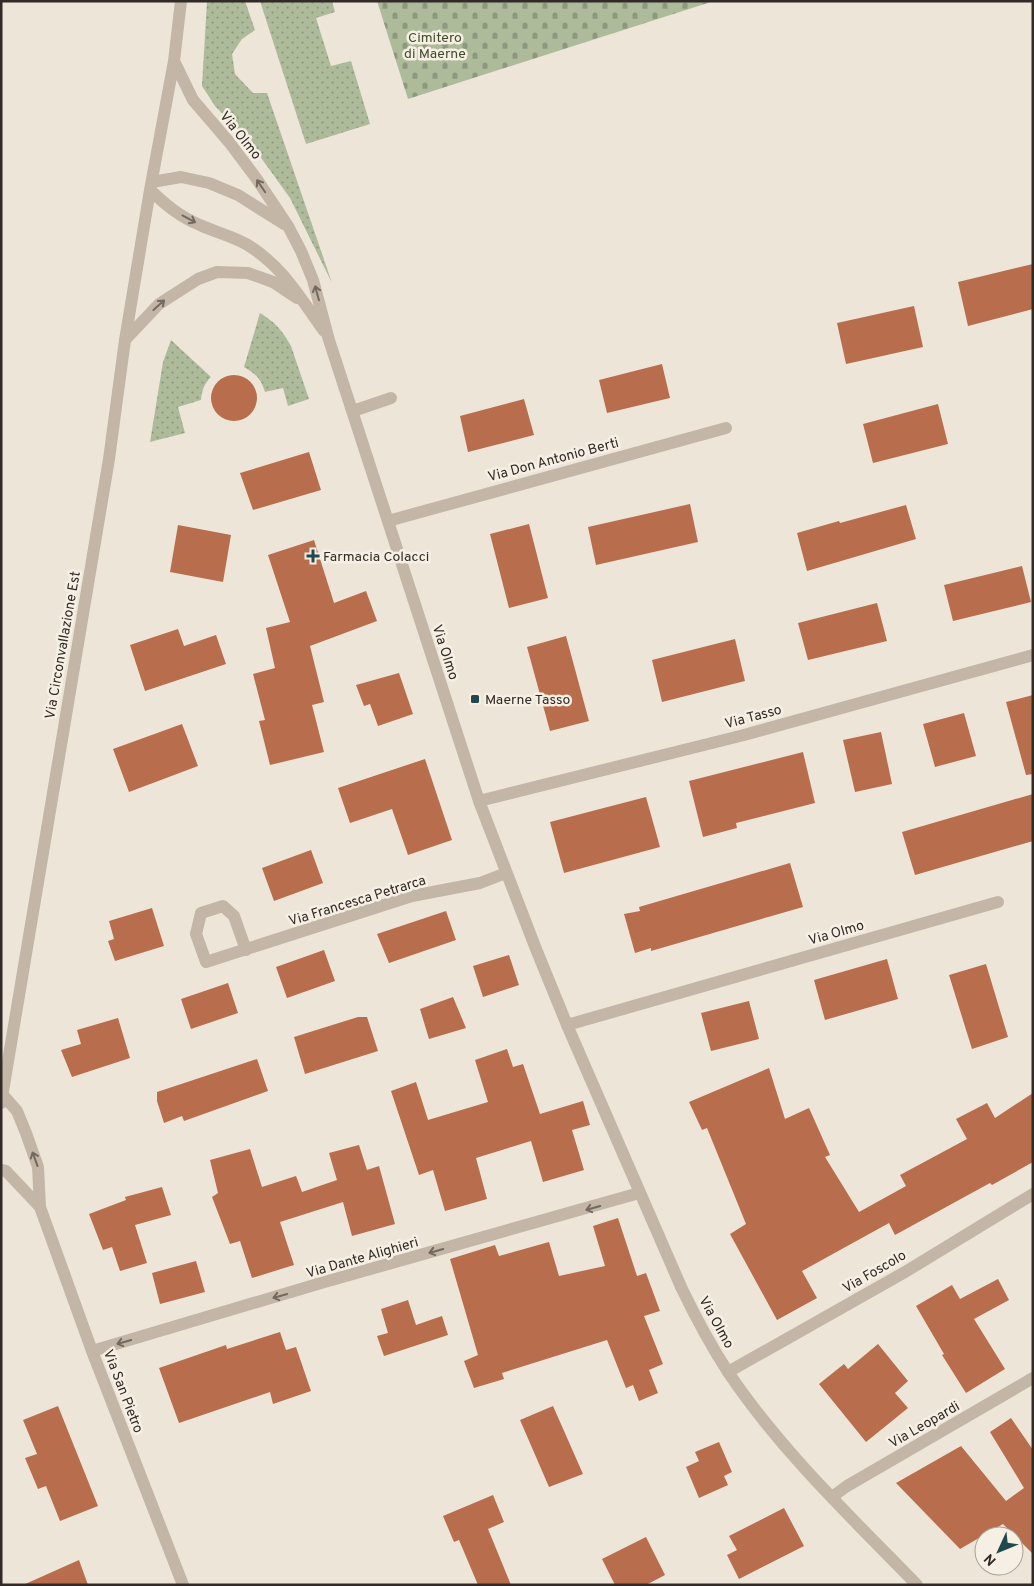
<svg xmlns="http://www.w3.org/2000/svg" width="1034" height="1586" font-family="Overpass,sans-serif">
  <defs>
    <pattern id="grass-dots" width="8" height="8" patternUnits="userSpaceOnUse" patternTransform="scale(1.25)"><rect width="8" height="8" fill="#aebb9b"/><path d="M2 2h.1M6 6h.1" fill="none" stroke="#8e987e" stroke-width="1.8" stroke-linecap="round"/></pattern>
    <pattern id="cemetery-stones" width="16" height="16" patternUnits="userSpaceOnUse" patternTransform="scale(1.25)"><rect width="16" height="16" fill="#aebb9b"/><path d="M2 7V4a2 2 0 0 1 4 0v3zM10 15v-3a2 2 0 0 1 4 0v3z" fill="#8e987e"/></pattern>
  </defs>
  <rect width="100%" height="100%" fill="#eee5d9"/>
  <!-- grass -->
  <path fill="url(#grass-dots)" d="M207,1h38l10,29 -13,9 -10,15 3,20 18,19h14l65,190 -42,-85 -41,-57 -34,-35 -13,-20z
    M260,1h72l3,11 -19,6 15,48 20,-5 19,63 -64,20z
    M260,313c16,10 22,17 31,33l18,53 -21,7 -5,-18 -18,4c-4,-13 -9,-18 -21,-25z
    M171,340l40,37c-7,7 -9,13 -10,23l-23,7 7,26 -35,9 13,-80z"/>
  <!-- cemetery -->
  <path fill="url(#cemetery-stones)" d="M377,1h337l-306,98z"/>
  <!-- building -->
  <path fill="#b86d4c" d="M1033,264v45l-65,17 -10,-44z
    M914,306l9,41 -77,17 -9,-41z
    M662,364l8,34 -63,15 -8,-33z
    M211 398a23 23 0 1 1 46 0a23 23 0 1 1-46 0Z
    M524,399l10,36 -66,17 -8,-36z
    M938,404l10,40 -75,19 -10,-39z
    M309,452l12,38 -68,20 -13,-37z
    M690,504l8,38 -102,23 -8,-38z
    M906,505l10,34 -109,32 -10,-38 42,-12 1,2z
    M529,524l19,74 -39,10 -19,-74z
    M178,525l53,10 -8,47 -53,-10z
    M314,540l20,63 32,-12 11,30 -67,25 14,56 -12,3 12,47 -54,13 -11,-44 6,-1 -12,-46 22,-6 -9,-40 24,-6 -22,-67z
    M1022,566l9,36 -78,19 -9,-36z
    M877,603l10,38 -79,19 -10,-37z
    M178,629l6,17 32,-11 10,29 -81,27 -15,-46z
    M566,636l23,85 -39,10 -23,-84z
    M735,639l10,42 -83,21 -10,-42z
    M399,673l14,41 -35,12 -8,-22 -6,2 -8,-21z
    M1033,695v79l-7,1 -20,-73z
    M964,713l12,43 -41,11 -12,-43z
    M182,724l16,42 -69,26 -16,-43z
    M881,732l11,52 -37,8 -12,-52z
    M803,752l12,51 -79,20 1,5 -34,9 -14,-56z
    M425,759l27,81 -44,15 -16,-46 -42,14 -12,-35z
    M1033,794v47l-118,34 -13,-43z
    M646,797l14,50 -96,26 -14,-51z
    M311,850l12,33 -49,18 -12,-33z
    M790,863l13,44 -152,44v-3l-16,5 -11,-39 16,-3 -1,-4z
    M152,908l12,38 -49,15 -7,-20 6,-2 -5,-18z
    M446,911l10,29 -67,23 -12,-29z
    M324,950l11,31 -48,17 -11,-31z
    M509,955l10,30 -36,12 -10,-31z
    M887,959l11,40 -73,21 -11,-40z
    M986,964l22,73 -36,12 -23,-74z
    M228,983l10,30 -47,16 -10,-30z
    M453,997l13,31 -37,11 -9,-30z
    M749,1001l10,38 -48,12 -10,-38z
    M358,1017h9l11,34 -73,23 -11,-37z
    M118,1018l12,40 -58,19 -11,-27 20,-6 -4,-14z
    M507,1049l6,18 10,-3 17,50 43,-13 7,24 -18,5 12,40 -41,12 -12,-41 -55,17 11,41 -42,12 -12,-41 -14,5 -28,-84 25,-9 12,38 60,-18 -13,-42z
    M257,1059l11,32 -84,30 -2,-5 -18,7 -7,-22v-9z
    M769,1068l16,51 24,-11 21,47 -5,2 34,55 47,-26 -6,-11 67,-36 -11,-20 31,-16 8,15 38,-25v69l-41,23 -2,-2 -95,52 -6,-12 -87,48 15,27 -40,22 -47,-86 16,-10 -39,-96 -5,2 -13,-28z
    M359,1145l8,25 12,-4 16,58 -43,12 -9,-34 -63,20 14,43 -42,13 -12,-37 -10,3 -18,-47 6,-4 -8,-33 40,-11 12,38 34,-11 6,16 35,-12 -8,-27z
    M162,1187l9,28 -36,10 12,38 -27,8 -8,-24 -9,3 -14,-36 37,-14 -1,-3z
    M618,1218l19,58 9,-3 14,38 -16,5 19,48 -14,6 9,23 -19,8 -6,-16 -7,3 -19,-48 -105,33 2,6 -30,9 -10,-27 14,-6 -28,-96 45,-14 4,11 50,-14 10,34 46,-10 -12,-40z
    M196,1261l9,31 -45,12 -8,-31z
    M998,1279l11,21 -35,19 31,50 -39,24 -24,-38 2,-1 -28,-48 36,-21 8,14z
    M408,1300l8,25 26,-9 6,19 -64,21 -7,-20 11,-3 -7,-24z
    M280,1332l6,18 10,-3 15,44 -38,13 -3,-12 -91,31 -20,-55 67,-23 1,4z
    M878,1344l30,37 -13,12 13,15 -42,34 -47,-58 25,-20 4,5z
    M58,1406l40,100 -38,15 -14,-35 -8,3 -13,-31 12,-4 -14,-34z
    M553,1406l30,68 -34,13 -29,-67z
    M1011,1418l22,32v104l-30,-30 -43,25 -64,-66 65,-37 45,55 18,-13 -34,-56z
    M719,1442l13,30 -8,4 4,9 -29,13 -13,-31 13,-6 -4,-9z
    M493,1495l11,27 -16,7 23,56h-33l-19,-45 -5,2 -11,-26z
    M784,1508l20,38 -65,33 -12,-24 10,-5 -8,-14z
    M646,1537l19,38 -19,10h-31l-13,-26z
    M79,1560l9,25h-65z"/>
  <g fill="none" stroke-linecap="round" stroke-linejoin="round">
    <!-- service -->
    <path stroke="#c4b6a6" stroke-width="12" d="M353,411l38,-13"/>
    <!-- minor -->
    <path stroke="#c4b6a6" stroke-width="12" d="M388,521l338,-93
      M479,801l265,-66 289,-80
      M246,950l-12,-34 -11,-10 -22,7 -5,21 10,28 206,-66 68,-13 26,-10
      M567,1025l431,-123
      M3,1095l14,16 9,22 12,34 2,40 52,144 91,234
      M1,1170l5,1 34,36
      M92,1351l229,-68 318,-90
      M728,1372l177,-100 128,-78
      M832,1497l15,-11 186,-108"/>
    <!-- tertiary -->
    <path stroke="#c4b6a6" stroke-width="12" d="M174,61l19,39 36,42 27,36 32,48 13,25 12,29 16,60 150,461 57,148 31,76 115,264c14,29 29,57 46,83 53,79 123,145 189,213
      M152,182l29,-5 28,6 29,12 46,29
      M150,190c16,15 30,27 50,35 15,7 32,11 46,19 36,21 54,54 78,87
      M125,340l34,-36 39,-25 19,-7 31,1 25,9 24,16
      M1,1103l108,-644 16,-119 25,-150 24,-129 7,-60"/>
  </g>
  <!-- one-way arrows -->
  <defs><path id="oneway-shaft" d="M-6 0H5M1.5-3L5.5 0L1.5 3" fill="none" stroke-width="1.6" stroke-linecap="round" stroke-linejoin="round" transform="scale(1.25)"/></defs>
  <g stroke="#736960">
    <use href="#oneway-shaft" transform="translate(261 186) rotate(-124)"/>
    <use href="#oneway-shaft" transform="translate(189 219) rotate(28)"/>
    <use href="#oneway-shaft" transform="translate(317 293) rotate(-105)"/>
    <use href="#oneway-shaft" transform="translate(159 305) rotate(-42)"/>
    <use href="#oneway-shaft" transform="translate(35 1159) rotate(-110)"/>
    <use href="#oneway-shaft" transform="translate(593 1208) rotate(164)"/>
    <use href="#oneway-shaft" transform="translate(436 1251) rotate(164)"/>
    <use href="#oneway-shaft" transform="translate(280 1296) rotate(164)"/>
    <use href="#oneway-shaft" transform="translate(124 1342) rotate(164)"/>
  </g>
  <!-- markers -->
  <g fill="#20484e" stroke="#f6efe4" stroke-width="2">
    <path d="M310.5 548.5h5v5h5v5h-5v5h-5v-5h-5v-5h5z"/>
    <rect x="470" y="694" width="10" height="10" rx="2.5"/>
  </g>
  <g text-anchor="middle" stroke-width="5" stroke-linejoin="round" paint-order="stroke">
    <!-- park labels -->
    <g font-size="14" fill="#3f4d2d" stroke="#f6efe4">
      <text x="435" y="42">Cimitero<tspan x="435" dy="16">di Maerne</tspan></text>
    </g>
    <!-- street labels -->
    <g font-size="14" fill="#312a26" stroke="#f6efe4">
      <text transform="translate(241 135) rotate(51)" y="5">Via Olmo</text>
      <text transform="translate(553 459) rotate(-15)" y="5">Via Don Antonio Berti</text>
      <text transform="translate(62 645) rotate(-80)" y="5">Via Circonvallazione Est</text>
      <text transform="translate(446 652) rotate(72)" y="5">Via Olmo</text>
      <text transform="translate(753 716) rotate(-15)" y="5">Via Tasso</text>
      <text transform="translate(357 900) rotate(-17)" y="5">Via Francesca Petrarca</text>
      <text transform="translate(836 932) rotate(-16)" y="5">Via Olmo</text>
      <text transform="translate(362 1257) rotate(-16)" y="5">Via Dante Alighieri</text>
      <text transform="translate(874 1271) rotate(-30)" y="5">Via Foscolo</text>
      <text transform="translate(717 1322) rotate(61)" y="5">Via Olmo</text>
      <text transform="translate(124 1391) rotate(69)" y="5">Via San Pietro</text>
      <text transform="translate(924 1424) rotate(-30)" y="5">Via Leopardi</text>
    </g>
    <!-- poi labels -->
    <g font-size="14" fill="#312a26" stroke="#f6efe4" text-anchor="start">
      <text x="323" y="561">Farmacia Colacci</text>
      <text x="485" y="704">Maerne Tasso</text>
    </g>
  </g>
  <!-- border -->
  <rect width="1034" height="1586" fill="none" stroke="#312a26" stroke-width="5"/>
  <!-- north arrow -->
  <g transform="translate(999 1551) rotate(226)"><circle r="24" fill="#f6efe4" stroke="#a7a098"/>
  <path d="M0-4L9 19L0 12L-9 19Z" fill="#20484e"/>
  <text y="-8" font-size="14" font-weight="bold" text-anchor="middle" fill="#312a26">N</text>
  </g>
</svg>
